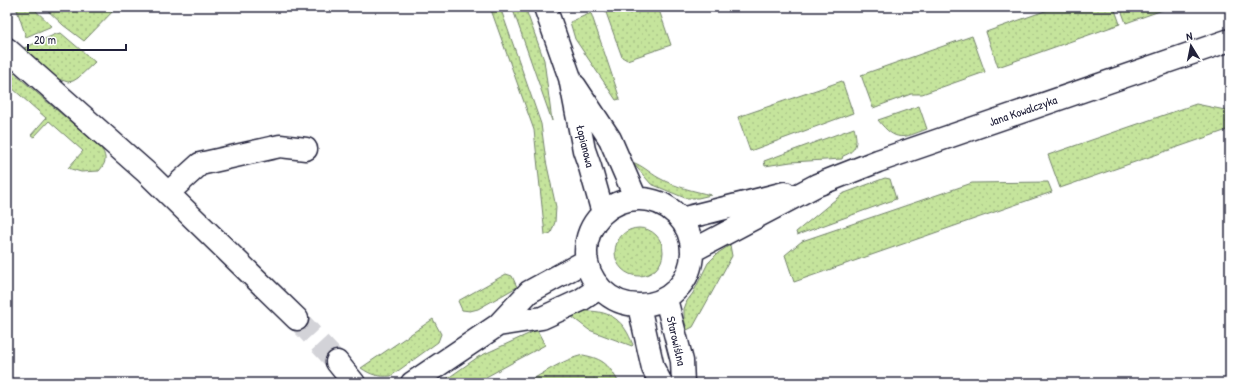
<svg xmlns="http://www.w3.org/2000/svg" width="1237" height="390" font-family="'Patrick Hand',sans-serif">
  <defs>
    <pattern id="grass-dots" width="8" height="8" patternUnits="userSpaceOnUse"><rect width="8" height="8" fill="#c5e49c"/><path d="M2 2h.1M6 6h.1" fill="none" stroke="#a9c387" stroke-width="1.8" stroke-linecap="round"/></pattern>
  </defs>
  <rect width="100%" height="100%" fill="#fff"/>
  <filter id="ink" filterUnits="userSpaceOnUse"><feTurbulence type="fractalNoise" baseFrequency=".025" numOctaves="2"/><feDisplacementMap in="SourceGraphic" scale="8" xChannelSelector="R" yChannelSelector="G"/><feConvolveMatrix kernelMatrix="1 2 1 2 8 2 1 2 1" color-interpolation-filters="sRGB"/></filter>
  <g filter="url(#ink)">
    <!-- grass -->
    <path fill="url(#grass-dots)" stroke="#74836c" d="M16,7h16l20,19 -26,11z
      M44,7h32l6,5 5,-5h30l-33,34 -21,-16z
      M490,7h10l41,117 5,37 10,46 -1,15 -4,11 -6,2 -11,-105z
      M512,7h13l19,53 8,61z
      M604,7h54l13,38 -44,15 -5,-3z
      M1056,7h58l6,17 -122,43 -12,-35z
      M1120,7h51l-45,16z
      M591,13l29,86 -4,1 -41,-61 -5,-17z
      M61,33l34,29 -17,16 -5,3 -5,1 -10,-3 -36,-30 34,-15z
      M972,36l13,36 -63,22h-11l-38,14 -12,-33z
      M7,67l95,82c5,10 4,14 -3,22l-18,1 -13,-4 15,-17 -34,-30 -15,16 -3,-2 15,-17 -34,-30 -5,5z
      M842,81l11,32 -103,38 -12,-34z
      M1196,104l34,7v18l-170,59 -12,-33z
      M919,106l8,23c-24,9 -31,14 -49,-9z
      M854,128c4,14 3,23 -11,28l-1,3 -51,3 -26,4 -1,-5z
      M632,162c10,3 18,11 27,16 16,9 35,13 52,17l-13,3h-13l-34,-14z
      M885,178l5,1 6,20 -99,36 -1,-3 46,-38z
      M1048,182l4,10 -258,90 -9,-27 17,-14 170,-58z
      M615 252a24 24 0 1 1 48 0a24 24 0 1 1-48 0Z
      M730,245l2,11 -39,71 -6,3 -3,-11v-10l3,-8 6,-8 15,-30 10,-10z
      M506,274l6,2 5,11 -39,22 -8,2 -8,-1 -4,-9z
      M586,311c26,0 38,10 47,34l-1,1 -43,-16 -17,-13z
      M433,319l8,15 -3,8 -47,34c-13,1 -20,-1 -30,-8z
      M537,330l8,15 -70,38h-34l37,-26z
      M583,355c21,4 26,10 36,28h-93c18,-10 36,-23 57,-28z"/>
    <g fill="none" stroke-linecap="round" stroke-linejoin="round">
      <!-- minor-tunnel -->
      <path stroke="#d3d3d8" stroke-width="22" stroke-dasharray="22 11" stroke-linecap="butt" d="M297,319l40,43"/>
      <!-- minor casing -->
      <g stroke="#22223b" stroke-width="25">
        <path id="minor" d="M545,7l25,71 14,72 6,17 13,46
          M7,49l140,124 150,146
          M575,86l35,53 26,60
          M168,193l32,-29 80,-18 26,3
          M586 252a53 53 0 1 1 106 0a53 53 0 1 1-106 0Z
          M681,219l104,-26
          M692,251l125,-66 61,-24 352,-121
          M666,299l16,62 1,22
          M639,306l14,62 8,15
          M498,325l44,-7 39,-18 18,-12
          M337,362l17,21
          M412,383l86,-58 31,-33 57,-31"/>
      </g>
      <!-- minor -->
      <use href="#minor" stroke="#fff" stroke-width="22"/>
    </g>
  </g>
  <g text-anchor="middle" stroke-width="3.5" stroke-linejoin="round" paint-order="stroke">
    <!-- street labels -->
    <g font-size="12" fill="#22223b" stroke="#fff">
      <text transform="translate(1023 111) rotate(-19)" y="4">Jana Kowalczyka</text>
      <text transform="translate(585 146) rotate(76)" y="4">Łopianowa</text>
      <text transform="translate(676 341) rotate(77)" y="4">Starowiślna</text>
    </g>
  </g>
  <!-- margin -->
  <rect width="1237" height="390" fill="none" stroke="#fff" stroke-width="24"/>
  <rect x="12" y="12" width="1213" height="366" fill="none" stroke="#22223b" stroke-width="1.5" filter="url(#ink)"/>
  <!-- north arrow -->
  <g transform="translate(1191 46) rotate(350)" stroke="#ffffff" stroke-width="3" paint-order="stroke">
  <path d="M0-3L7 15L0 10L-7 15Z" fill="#22223b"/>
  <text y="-6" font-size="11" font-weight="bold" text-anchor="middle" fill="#22223b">N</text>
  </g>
  <!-- scale -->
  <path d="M28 44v6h98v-6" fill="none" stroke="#22223b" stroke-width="2"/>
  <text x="34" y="44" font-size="12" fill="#22223b" stroke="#ffffff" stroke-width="3" paint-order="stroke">20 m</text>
</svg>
